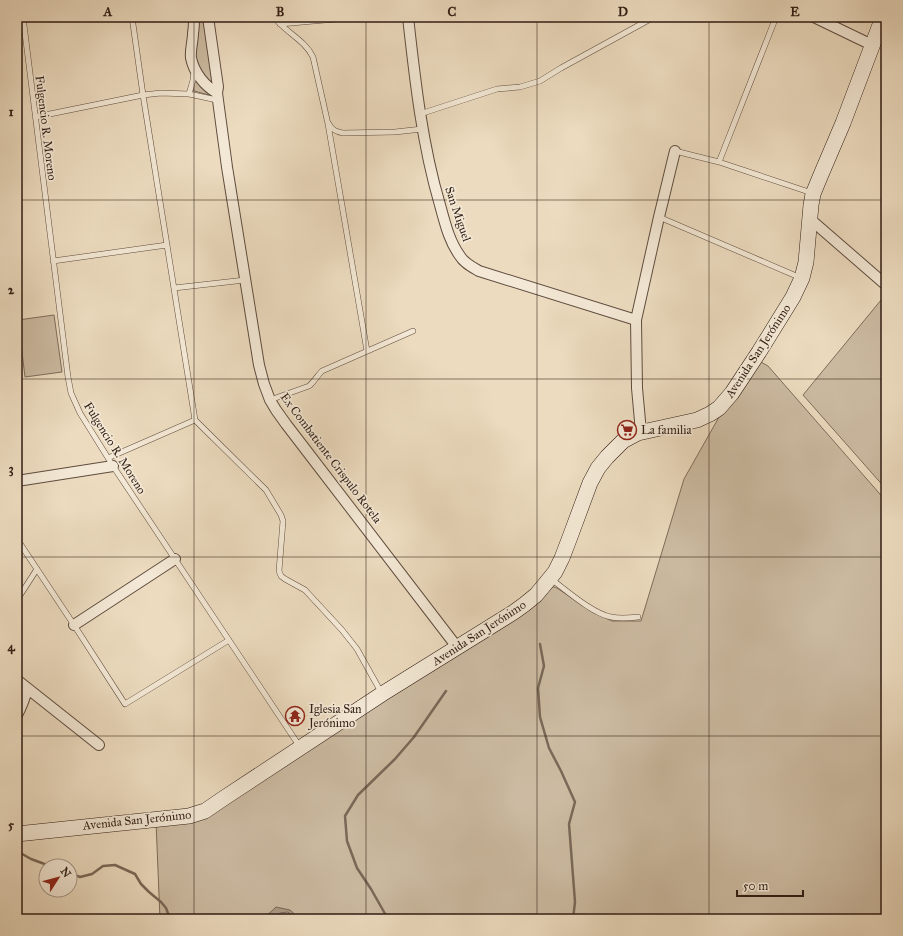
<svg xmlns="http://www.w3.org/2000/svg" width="903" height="936" font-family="'IM FELL Great Primer',serif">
  <rect width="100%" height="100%" fill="#ecdbbf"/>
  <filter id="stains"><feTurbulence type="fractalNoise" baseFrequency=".005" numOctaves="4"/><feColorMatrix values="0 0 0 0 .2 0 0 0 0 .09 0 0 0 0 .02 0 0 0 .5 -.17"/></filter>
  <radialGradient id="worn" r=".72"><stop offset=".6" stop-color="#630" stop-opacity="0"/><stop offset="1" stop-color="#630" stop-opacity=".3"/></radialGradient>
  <!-- green -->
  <path fill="#ccbba2" stroke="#7e6c5b" d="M197,17h8l10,70 -13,-12 -7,-16z
    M195,79l18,17 -19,-5 -1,-2z
    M886,294v195l-83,-94z
    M54,315l8,57 -37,5 -7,-57z
    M761,362l7,4 118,135v418h-726l-4,-97 34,-3 362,-232h3l5,3 32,22 20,9h29l43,-142 39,-69z"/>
  <!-- water -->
  <path fill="#ac9a85" stroke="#7a6858" d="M276,907l14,3 10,9h-4l-8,-7 -8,1 -7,6h-10z"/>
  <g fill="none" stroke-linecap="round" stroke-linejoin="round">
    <!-- stream -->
    <path stroke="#7a6858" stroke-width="2.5" d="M540,644l4,22 -6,22 2,29 9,31 12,23 14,31 -6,22 6,78 -2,17
      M17,851l14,8 19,7
      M70,873l10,4 12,-3 11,-8 12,-1 20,9 6,10 8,8 12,10 5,6 4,11
      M388,919l-17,-30 -14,-21 -10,-27 -2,-25 13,-21 37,-36 19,-22 32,-46"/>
    <!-- lane casing -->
    <g stroke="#5f4c3f" stroke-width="6">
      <path id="lane" d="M23,17l45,360 3,16 9,20 33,53 187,281
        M132,17l11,78 52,325 71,70 15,25 2,6 -4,50 2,5 4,3 20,11 37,40 15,19 24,43
        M274,17c11,15 31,23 39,40l15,67 39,227
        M280,24l56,-5 6,-2
        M189,94l4,-14 1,-9
        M420,114l77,-25 23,-2 20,-6 21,-13 93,-51
        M35,117l108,-22 18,-2 28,1 28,6
        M329,124c3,6 7,8 14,9l52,-1 27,-3
        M675,151l44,11 93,31
        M719,162l57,-145
        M659,217l142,61
        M53,261l114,-16
        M174,288l71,-8
        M270,400l39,-14c5,-4 8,-10 13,-15l91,-40
        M108,458l87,-38
        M17,539l57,86 51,79 104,-64
        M551,579c15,11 42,35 60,38 9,2 19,1 27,0
        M17,600l20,-31"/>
    </g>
    <!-- street casing -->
    <g stroke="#5f4c3f" stroke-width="12">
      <path id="street" d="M194,17c0,5 0,11 -1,16 0,8 -3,17 -2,25 3,15 14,28 26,35
        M208,17l10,70 -1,6 10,74 32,198 5,19 6,16 6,10 10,14 171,223
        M408,17c7,63 14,127 32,188 5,18 9,36 20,51 4,7 12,11 19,15l157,49
        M814,17l58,28
        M810,219l76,66
        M641,432l-4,-44 -1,-68 23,-103 16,-66
        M17,481l96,-15
        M74,625l101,-66
        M17,680l82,65
        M17,715c5,-9 8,-17 10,-26"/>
    </g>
    <!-- secondary casing -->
    <g stroke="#301d14" stroke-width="16">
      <path id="secondary" d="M17,834l172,-18 16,-5 19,-13 158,-104 132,-82 11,-8 11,-9 10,-12 9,-11 7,-14 8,-21 20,-54 8,-15 9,-11 16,-16 15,-8 59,-13 13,-6 9,-6 13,-15 27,-41 34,-55 9,-19 4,-16 5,-57 2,-11 7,-17 23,-54 40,-106"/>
    </g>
    <!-- lane -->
    <use href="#lane" stroke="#f3e8d5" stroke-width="5"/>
    <!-- street -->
    <use href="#street" stroke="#f3e8d5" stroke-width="10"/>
    <!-- secondary -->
    <use href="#secondary" stroke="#f3e8d5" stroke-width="15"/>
  </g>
  <!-- grid -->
  <path fill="none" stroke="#301d14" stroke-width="1" stroke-opacity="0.55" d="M194,17v902M366,17v902M537,17v902M709,17v902M17,200h869M17,379h869M17,557h869M17,736h869"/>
  <!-- icons -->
  <defs>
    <g id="supermarket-ring" transform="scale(1)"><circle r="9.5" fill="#f3e8d5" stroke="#8f2418" stroke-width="1.5"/><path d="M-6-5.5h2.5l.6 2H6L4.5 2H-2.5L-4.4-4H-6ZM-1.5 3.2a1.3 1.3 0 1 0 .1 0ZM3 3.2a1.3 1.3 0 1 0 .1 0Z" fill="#8f2418"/></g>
    <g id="temple-ring" transform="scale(1)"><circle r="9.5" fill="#f3e8d5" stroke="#8f2418" stroke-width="1.5"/><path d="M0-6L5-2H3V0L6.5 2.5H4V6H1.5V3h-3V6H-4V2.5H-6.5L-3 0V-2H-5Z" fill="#8f2418"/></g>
  </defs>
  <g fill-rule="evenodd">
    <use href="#supermarket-ring" x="627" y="430"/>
    <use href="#temple-ring" x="295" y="716"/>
  </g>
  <g text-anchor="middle" stroke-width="3.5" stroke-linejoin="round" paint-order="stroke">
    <!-- street labels -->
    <g font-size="12" fill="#301d14" stroke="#f3e8d5">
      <text transform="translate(46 128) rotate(83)" y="4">Fulgencio R. Moreno</text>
      <text transform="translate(458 214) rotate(71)" y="4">San Miguel</text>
      <text transform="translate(758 351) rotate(-57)" y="4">Avenida San Jerónimo</text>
      <text transform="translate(115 448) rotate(58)" y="4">Fulgencio R. Moreno</text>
      <text transform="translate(331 458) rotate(53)" y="4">Ex Combatiente Crispulo Rotela</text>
      <text transform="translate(479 633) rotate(-33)" y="4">Avenida San Jerónimo</text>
      <text transform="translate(137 820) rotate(-6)" y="4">Avenida San Jerónimo</text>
    </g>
    <!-- poi labels -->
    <g font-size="12" fill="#301d14" stroke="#f3e8d5" text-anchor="start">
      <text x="641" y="434">La familia</text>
      <text x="309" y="713">Iglesia San<tspan x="309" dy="14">Jerónimo</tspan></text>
    </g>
  </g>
  <!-- margin -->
  <rect width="903" height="936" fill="none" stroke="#ecdbbf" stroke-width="44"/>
  <!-- north arrow -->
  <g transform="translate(58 878) rotate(54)"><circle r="19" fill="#f3e8d5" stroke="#a59788"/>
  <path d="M0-3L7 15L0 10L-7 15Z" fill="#8f2418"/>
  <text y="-6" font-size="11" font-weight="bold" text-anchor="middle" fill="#301d14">N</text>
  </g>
  <!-- scale -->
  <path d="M737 890v6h66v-6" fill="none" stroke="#301d14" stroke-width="2"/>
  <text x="743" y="890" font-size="12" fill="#301d14" stroke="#f3e8d5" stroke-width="3" paint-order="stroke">50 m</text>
  <rect x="22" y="22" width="859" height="892" fill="none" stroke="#301d14" stroke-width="1.5"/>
  <g font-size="13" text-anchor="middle" font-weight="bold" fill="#301d14">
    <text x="108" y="16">A</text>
    <text x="280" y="16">B</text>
    <text x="452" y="16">C</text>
    <text x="623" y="16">D</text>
    <text x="795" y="16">E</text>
    <text x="11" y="116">1</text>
    <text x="11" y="294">2</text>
    <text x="11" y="473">3</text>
    <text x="11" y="651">4</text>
    <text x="11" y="829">5</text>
  </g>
  <rect width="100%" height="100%" filter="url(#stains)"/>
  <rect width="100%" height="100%" fill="url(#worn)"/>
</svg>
